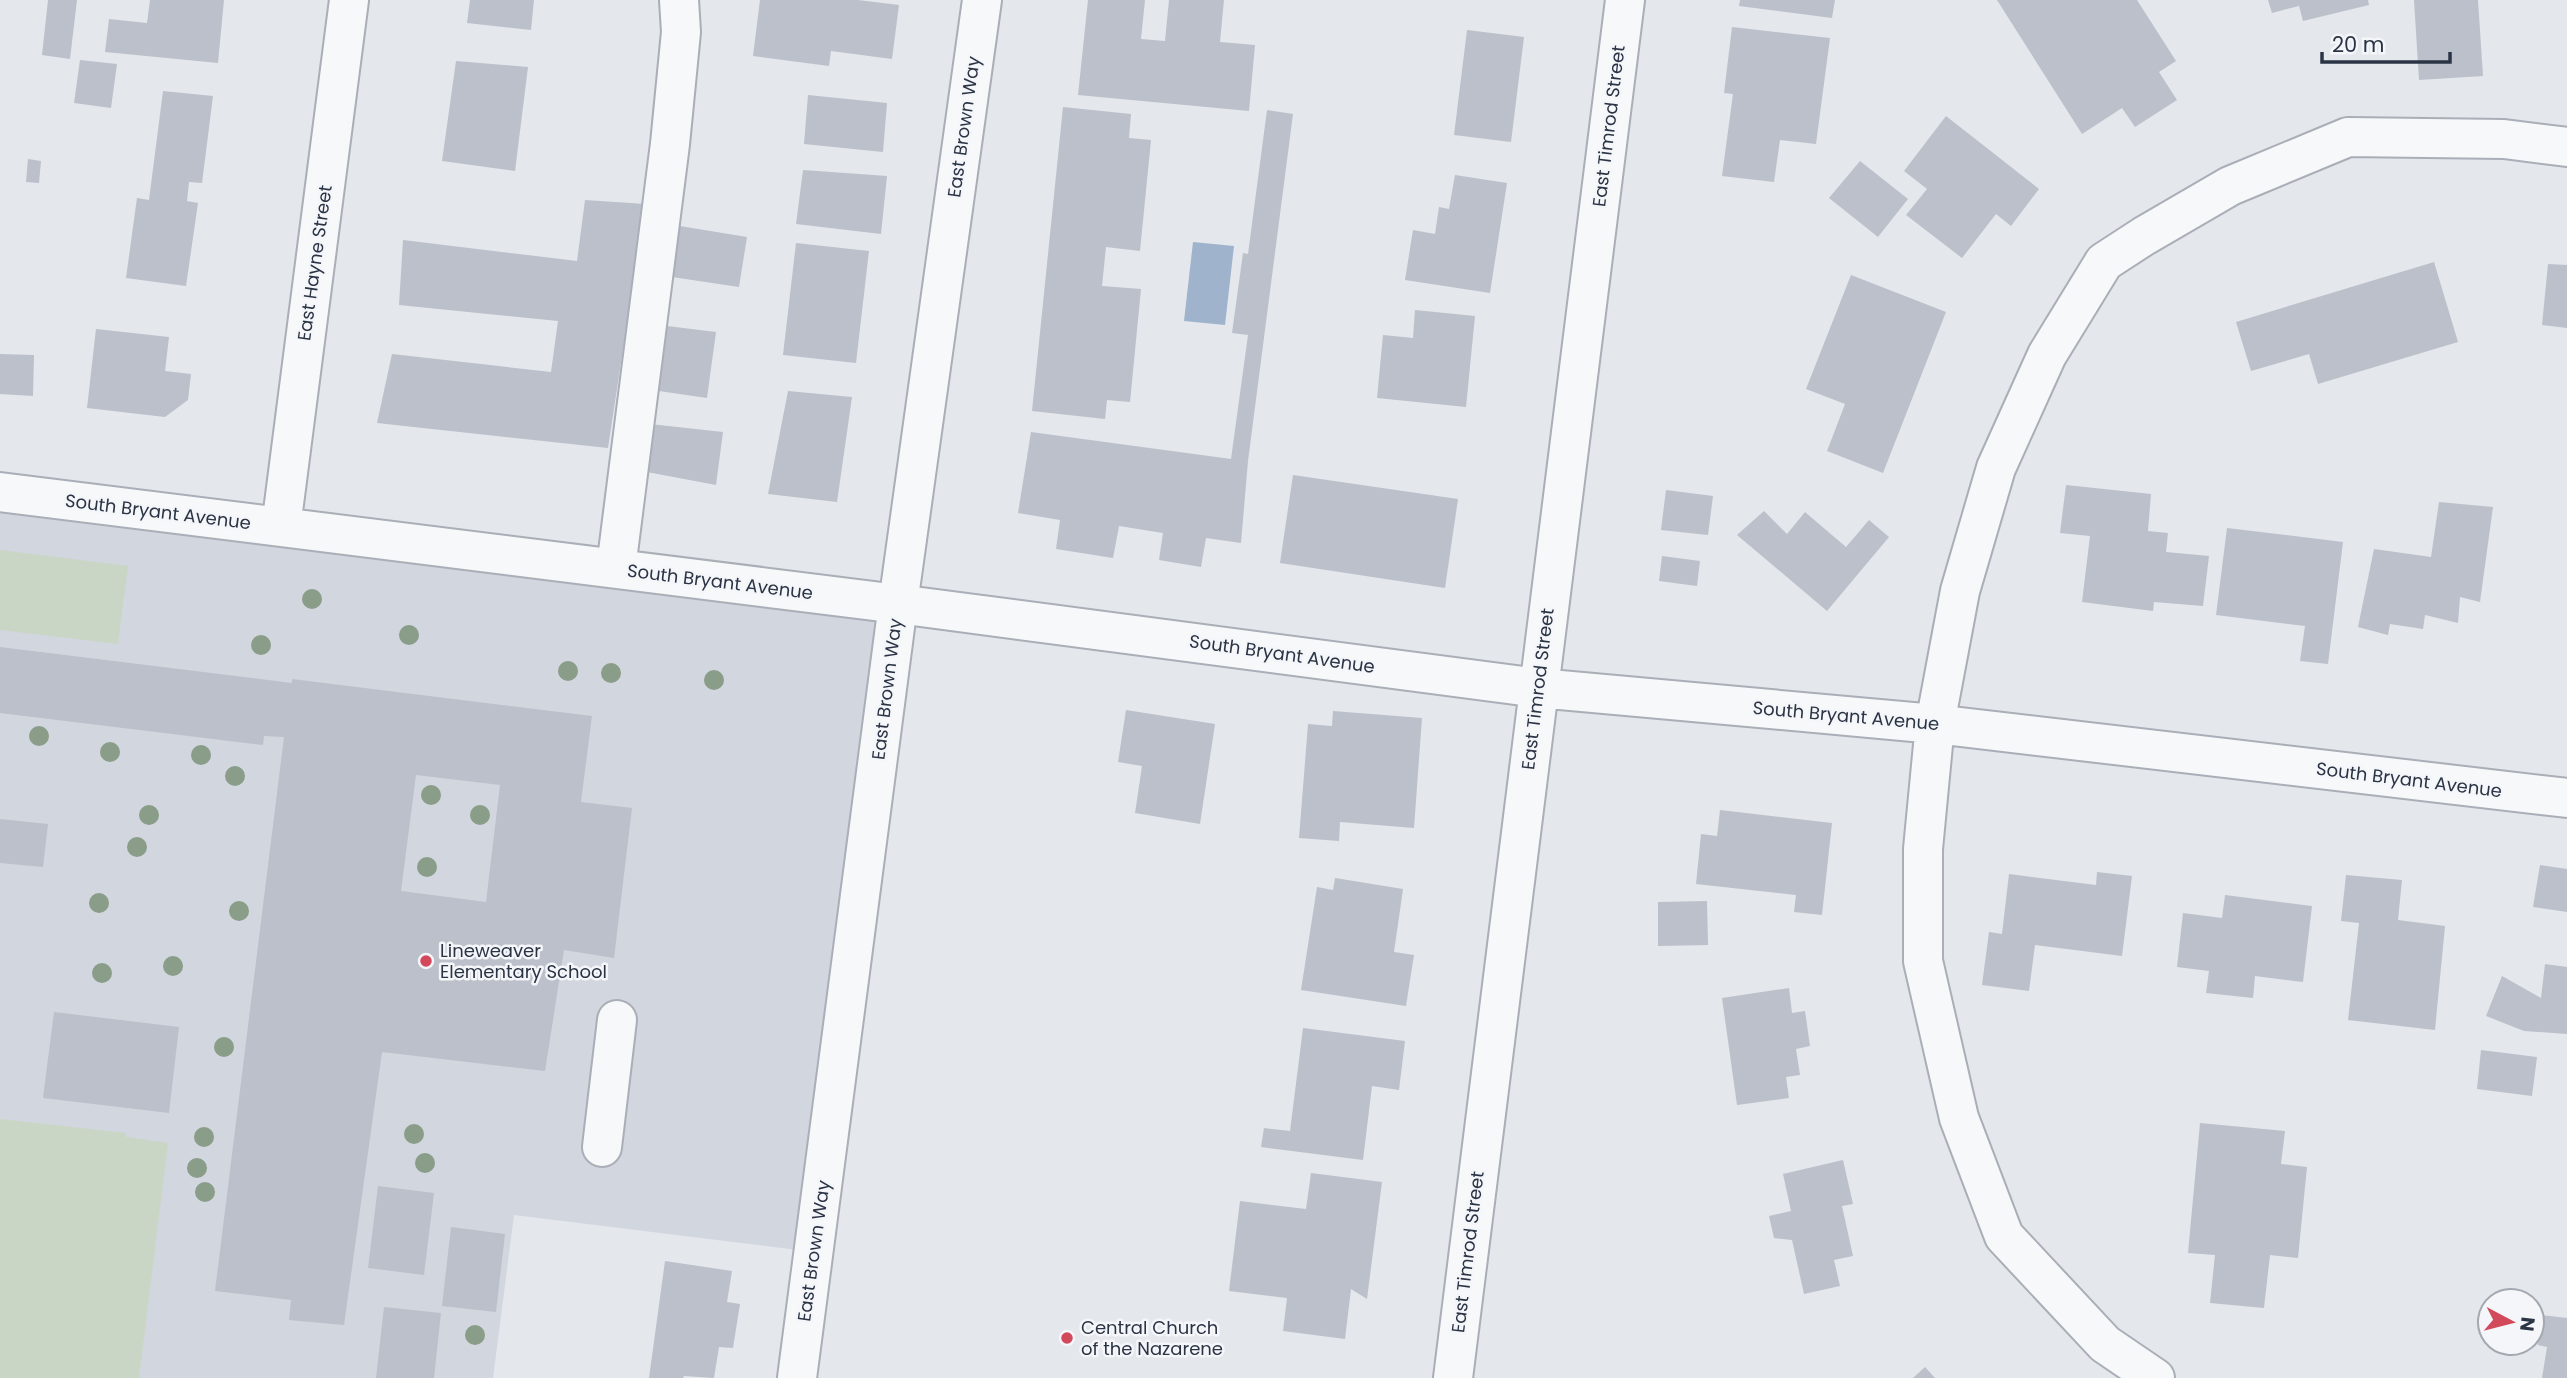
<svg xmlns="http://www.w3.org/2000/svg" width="2567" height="1378" font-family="Poppins,sans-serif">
  <rect width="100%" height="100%" fill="#e4e7ec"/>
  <!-- built -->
  <path fill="#d2d6de" d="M0,492l898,112 -84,648 -300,-37 -21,163h-493z"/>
  <!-- green -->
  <path fill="#c9d6c5" d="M0,550l128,16 -10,78 -118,-14z
    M0,1119l126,14v4l42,6 -29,235h-139z"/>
  <!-- water -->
  <path fill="#9fb4cc" d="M1193,242l41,4 -9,79 -41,-4z"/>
  <!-- building -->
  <path fill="#bbc0ca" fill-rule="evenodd" d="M48,0h29l-7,59 -28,-4z
    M150,0h74l-6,63 -113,-11 4,-33 38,4z
    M470,0h64l-3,30 -64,-7z
    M760,0h98l41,5 -7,54 -61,-8 -2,15 -76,-10z
    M1088,0h57l-4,39 24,2 4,-41h55l-4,42 35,3 -6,66 -171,-16z
    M1740,0h95l-3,18 -93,-12z
    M1997,0h140l39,61 -17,11 18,28 -42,27 -13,-19 -40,26z
    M2268,0h100l1,5 -66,16 -4,-15 -27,7z
    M2414,0h64l5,76 -64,4z
    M1732,27l98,11 -14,106 -36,-4 -6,42 -52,-6 11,-82 -9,-1z
    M1467,30l57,7 -13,105 -57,-7z
    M80,60l37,4 -6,44 -37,-5z
    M456,61l72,6 -13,104 -73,-10z
    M163,91l50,5 -11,87 -13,-1 -2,19 11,2 -12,83 -60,-8 11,-80 12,2z
    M808,95l79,8 -4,49 -79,-8z
    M1063,107l68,7 -2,24 22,2 -11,111 -34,-4 -4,39 39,3 -11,113 -23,-2 -2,19 -73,-8z
    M1267,110l26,4 -45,347 -7,82 -35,-5 -5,29 -42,-7 4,-27 -44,-7 -6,32 -57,-9 4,-29 -42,-7 13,-81 200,27 17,-124 -16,-2 11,-80 5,1z
    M1946,116l93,73 -28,37 -15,-12 -34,44 -56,-43 21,-26 -23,-18z
    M28,159l13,2 -2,22 -13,-1z
    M1860,161l48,38 -30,38 -49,-39z
    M803,170l84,6 -6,58 -85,-10z
    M1455,175l52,8 -17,110 -85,-13 8,-50 22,4 4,-27 10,2z
    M585,200l60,4 -37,244 -231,-25 15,-69 159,18 7,-51 -159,-16 4,-65 174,21z
    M680,226l67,11 -8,50 -67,-10z
    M796,243l73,8 -13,112 -73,-8z
    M2434,262l24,80 -140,42 -9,-30 -58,17 -15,-49z
    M2548,264l19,1v63l-25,-3z
    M1851,275l95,37 -63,161 -56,-22 18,-47 -39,-15z
    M1415,310l60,6 -9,91 -89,-9 6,-63 30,3z
    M667,326l49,6 -9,66 -48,-7z
    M96,329l73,8 -4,34 26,3 -3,26 -23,17 -78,-9z
    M0,354l34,1 -1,41 -33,-2z
    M788,391l64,6 -15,105 -69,-8z
    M650,424l73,8 -7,53 -69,-13z
    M1293,475l165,24 -13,89 -165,-25z
    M2066,485l85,9 -3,37 20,2 -2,19 43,4 -6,50 -49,-4 -1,9 -71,-9 8,-66 -30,-3z
    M1666,490l47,6 -5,39 -47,-5z
    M2439,502l54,5 -13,95 -20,-5 -2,26 -33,-8 -2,14 -33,-5 -2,11 -30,-8 16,-78 57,8z
    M1764,511l23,23 18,-22 41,35 23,-27 20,17 -62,74 -90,-76z
    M2227,528l116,14 -15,122 -28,-3 5,-35 -89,-11z
    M1662,556l38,5 -3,25 -38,-5z
    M0,647l292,36v-4l300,37 -11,86 51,6 -18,150 -50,-8 -19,121 -163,-19 -38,273 -55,-5 2,-20 -76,-9 69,-554 -20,-1 -1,9 -263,-32zM416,775l84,10 -14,117 -85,-11z
    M1126,710l89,14 -15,100 -65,-11 7,-47 -24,-4z
    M1333,711l89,7 -8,110 -74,-6 -1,19 -40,-3 9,-114 24,2z
    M1720,810l112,13 -10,92 -28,-3 2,-17 -100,-11 5,-50 16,2z
    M0,819l48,5 -5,43 -43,-4z
    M2540,865l27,4v43l-34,-5z
    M2097,872l35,4 -10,80 -87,-11 -6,46 -47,-6 7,-53 13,2 7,-60 87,11z
    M2346,875l56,5 -4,40 47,6 -10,104 -87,-10 11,-97 -18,-2z
    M1335,878l68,11 -9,63 20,3 -8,51 -105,-16 16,-103 16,3z
    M2225,895l87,11 -9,76 -48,-6 -2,22 -47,-5 3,-22 -32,-4 6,-54 39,5z
    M1707,901l1,44 -50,1v-44z
    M2545,964l22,3v67l-43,-3 -38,-15 16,-40 39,22z
    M1789,988l3,25 13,-2 5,35 -14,3 4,26 -14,2 3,21 -52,7 -15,-107z
    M54,1012l125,15 -10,86 -126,-15z
    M1303,1028l102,13 -6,49 -27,-4 -9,74 -102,-13 3,-19 26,3z
    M2481,1050l56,7 -5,39 -55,-7z
    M2200,1123l85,8 -4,33 26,3 -9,91 -28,-3 -6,53 -54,-5 5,-48 -27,-2z
    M1843,1160l10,44 -11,2 11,50 -19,4 6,26 -36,8 -12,-54 -18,-2 -5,-22 22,-5 -8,-37z
    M1311,1173l71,9 -15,117 -16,-10 -6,50 -62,-8 4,-33 -58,-7 11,-90 66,8z
    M378,1186l56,7 -10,82 -56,-7z
    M451,1227l54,7 -9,78 -54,-6z
    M665,1261l67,10 -5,31 13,2 -7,44 -14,-1 -5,31 -30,-2 -1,2h-34z
    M384,1307l57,6 -7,65h-58z
    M2541,1315l26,3v60h-25l5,-31 -9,-2z
    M1925,1367l10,11h-22z"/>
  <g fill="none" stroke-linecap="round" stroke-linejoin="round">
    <!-- minor casing -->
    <g stroke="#a9aeb7" stroke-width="42">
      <path id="minor" d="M0,492l898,112 640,84 397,36 632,74
        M281,527l68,-527
        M616,568l54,-424 11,-112 -2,-32
        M602,1147l15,-127
        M797,1378l101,-774 84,-604
        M1453,1378l172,-1378
        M2155,1378l-50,-34 -101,-108 -45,-118 -36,-157v-112l12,-125 25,-133 36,-123 51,-113 57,-93 40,-26 86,-50 118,-49 156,2 63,8"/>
    </g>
    <!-- minor -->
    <use href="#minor" stroke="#f7f8fa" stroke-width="38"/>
  </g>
  <!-- trees -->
  <g fill="#899d89">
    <circle cx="312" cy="599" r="10"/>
    <circle cx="409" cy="635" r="10"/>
    <circle cx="261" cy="645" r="10"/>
    <circle cx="568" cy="671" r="10"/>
    <circle cx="611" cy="673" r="10"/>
    <circle cx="714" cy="680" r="10"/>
    <circle cx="39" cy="736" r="10"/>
    <circle cx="110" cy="752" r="10"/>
    <circle cx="201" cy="755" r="10"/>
    <circle cx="235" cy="776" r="10"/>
    <circle cx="431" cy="795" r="10"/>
    <circle cx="149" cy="815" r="10"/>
    <circle cx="480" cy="815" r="10"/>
    <circle cx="137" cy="847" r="10"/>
    <circle cx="427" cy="867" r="10"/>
    <circle cx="99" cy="903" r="10"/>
    <circle cx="239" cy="911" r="10"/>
    <circle cx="173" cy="966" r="10"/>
    <circle cx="102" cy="973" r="10"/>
    <circle cx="224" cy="1047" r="10"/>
    <circle cx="414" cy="1134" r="10"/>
    <circle cx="204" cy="1137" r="10"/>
    <circle cx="425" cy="1163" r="10"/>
    <circle cx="197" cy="1168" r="10"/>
    <circle cx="205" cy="1192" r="10"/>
    <circle cx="475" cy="1335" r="10"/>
  </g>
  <!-- markers -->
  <g fill="#d1495b" stroke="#f4f6f9" stroke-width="2.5">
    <circle cx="426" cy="961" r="7"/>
    <circle cx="1067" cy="1338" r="7"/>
  </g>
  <g text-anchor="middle" stroke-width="5" stroke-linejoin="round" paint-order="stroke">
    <!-- street labels -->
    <g font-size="18" fill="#2b3445" stroke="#f4f6f9">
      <text transform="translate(1609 126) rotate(-83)" y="6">East Timrod Street</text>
      <text transform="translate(964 127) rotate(-82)" y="6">East Brown Way</text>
      <text transform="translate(315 263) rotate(-82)" y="6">East Hayne Street</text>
      <text transform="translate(158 512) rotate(7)" y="6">South Bryant Avenue</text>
      <text transform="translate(720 582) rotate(7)" y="6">South Bryant Avenue</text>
      <text transform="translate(1282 654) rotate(8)" y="6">South Bryant Avenue</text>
      <text transform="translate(887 689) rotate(-83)" y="6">East Brown Way</text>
      <text transform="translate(1538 689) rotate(-83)" y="6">East Timrod Street</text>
      <text transform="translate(1846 716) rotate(5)" y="6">South Bryant Avenue</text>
      <text transform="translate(2409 780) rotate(7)" y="6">South Bryant Avenue</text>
      <text transform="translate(814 1251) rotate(-82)" y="6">East Brown Way</text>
      <text transform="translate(1468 1252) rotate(-83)" y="6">East Timrod Street</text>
    </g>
    <!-- poi labels -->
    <g font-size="18" fill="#2b3445" stroke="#f4f6f9" text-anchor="start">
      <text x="440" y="957">Lineweaver<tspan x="440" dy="21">Elementary School</tspan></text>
      <text x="1081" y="1334">Central Church<tspan x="1081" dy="21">of the Nazarene</tspan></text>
    </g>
  </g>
  <!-- north arrow -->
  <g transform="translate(2511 1322) rotate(97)"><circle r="33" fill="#f4f6f9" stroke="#a4a8b1" stroke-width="2"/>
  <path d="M0-5L12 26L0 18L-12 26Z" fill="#d1495b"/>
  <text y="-10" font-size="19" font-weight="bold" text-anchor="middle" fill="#2b3445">N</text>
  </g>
  <!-- scale -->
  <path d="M2322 52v10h128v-10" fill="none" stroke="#2b3445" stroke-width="3.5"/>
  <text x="2332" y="52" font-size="21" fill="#2b3445" stroke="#f4f6f9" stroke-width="5" paint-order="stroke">20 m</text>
</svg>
